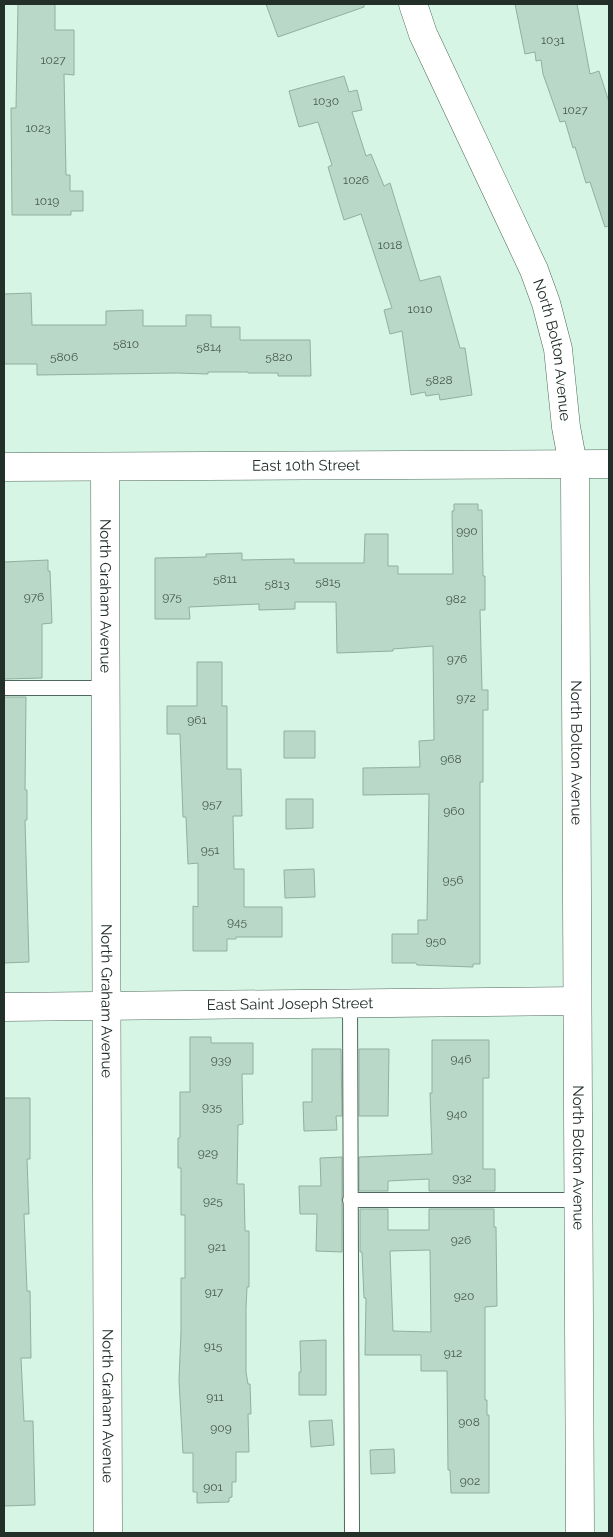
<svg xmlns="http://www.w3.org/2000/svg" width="613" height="1537" font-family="Raleway,sans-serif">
  <rect width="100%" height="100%" fill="#d6f5e4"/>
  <!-- building -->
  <path fill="#b9d8c7" stroke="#92af9f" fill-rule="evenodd" d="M18,4h37v26h19v45l-10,-1 2,101h4v16h13v20h-12v4h-59l-1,-107h5z
    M266,4h98v3l-86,30z
    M515,4h62l13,70 9,-3 10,31v124l-4,1 -15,-45 -4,1 -11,-36 -2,1 -8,-27 -5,1 -17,-48 -2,-14 -5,1 -1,-9 -10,2z
    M344,76l5,16 8,-2 5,20 -10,2 14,44 5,-2 13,32 6,-3 30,98 20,-5 20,72h5l7,47 -32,5 -1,-6 -13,2 -1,-4 -14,3 -9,-64 -12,3 -6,-24 8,-2 -31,-94 -17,6 -16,-53 4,-2 -14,-43 -19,5 -10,-36z
    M31,293l1,32h74v-14l37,-1v16h43v-11h25v12h29v13h70l1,36h-33v-3h-30v-1h-40v2l-31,-1 -140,2v-11h-33v-70z
    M454,504h24v6h4l1,66h2v34h-5l2,80h6v20h-5v72h-3v182h-7v3l-56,-2 -1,-2h-24v-29h26v-14h9l2,-126 -66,1v-27l57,-1 -1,-26 15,-1 -1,-94 -40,3v2l-56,2 -1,-51h-41v7l-36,1v-6l-70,3 1,12h-35v-61l51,-1v-3l36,-1v7l52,-1v4h70l1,-29h23v32h10v8h55l-1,-63h2z
    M48,560v11h2l2,52 -10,1v54l-38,1v-117z
    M197,662h25v44h5v63h14l1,47h-9l1,53h10v38h38v30h-46v2h-9v12h-34v-45l5,1v-44l-10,1 -2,-47h-3l-3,-83h-13v-28h30z
    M4,697h22l-1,93h2v30h-2l4,142 -25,1z
    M284,731h31v27h-31z
    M286,799h27v29l-27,1z
    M314,869l1,28 -30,1 -1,-28z
    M190,1037h21v6h42v31h-11l1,50 -5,1 -1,59h7l1,47h4v56h-2l-1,21v64l2,12h2l1,30h-3l1,38h-13v30h-4v15l-3,1v4l-32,1v-11h-4v-39h-10l-4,-73 2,-48v-54h4v-63h-4v-47h-3v-30h2v-46h10z
    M432,1040h57v38h-6v91h12v22h-66v-12l-41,2v10h-29v-34l73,-3 -2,-61h2z
    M312,1049h29l1,67h-6l1,14 -33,1 -1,-29h9z
    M359,1049h30l-1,67h-29z
    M4,1098h26v61h-3l2,55h-5l3,77h3l1,67h-10l3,63h9l2,84 -31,1z
    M342,1157v95l-26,-1 1,-37h-17l-1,-28h22l-1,-28z
    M360,1209h28v21h41v-21h65v18h2l1,79 -12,1v93h2v15h2v78h-38l-1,-23h-2l-1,-99h-26v-16h-56l1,-57h-2l-2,-46h-2zM430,1250l1,82 -38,-1 -3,-80z
    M326,1340v55h-27v-23h2l-1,-31z
    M332,1420l2,25 -23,2 -2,-26z
    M394,1449l1,24 -24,1 -1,-24z"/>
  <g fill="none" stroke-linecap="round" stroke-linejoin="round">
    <!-- lane casing -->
    <g stroke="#4e695b" stroke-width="16">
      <path id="lane" d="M4,688h102
        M350,1003l2,530
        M350,1200h228"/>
    </g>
    <!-- street casing -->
    <g stroke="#4e695b" stroke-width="29">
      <g id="street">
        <path id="s1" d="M413,4l10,30 111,236 12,33 12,46 8,78 9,48 5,1058"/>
        <path id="s2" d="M105,467l3,1066"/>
        <path id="s3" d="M4,1007l573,-6"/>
      </g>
    </g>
    <!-- secondary casing -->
    <g stroke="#4e695b" stroke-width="29">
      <g id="secondary">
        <path id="s4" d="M4,467l605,-3"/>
      </g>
    </g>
    <!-- lane -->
    <use href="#lane" stroke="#fff" stroke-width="14"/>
    <!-- street -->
    <use href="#street" stroke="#fff" stroke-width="28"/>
    <!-- secondary -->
    <use href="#secondary" stroke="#fff" stroke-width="28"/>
  </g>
  <g text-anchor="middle" stroke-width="5" stroke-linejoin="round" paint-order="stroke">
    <!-- number labels -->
    <g font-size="12" fill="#485950">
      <text x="553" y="44">1031</text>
      <text x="53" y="64">1027</text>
      <text x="326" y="105">1030</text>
      <text x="575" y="114">1027</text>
      <text x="38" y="132">1023</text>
      <text x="356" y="184">1026</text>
      <text x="47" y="205">1019</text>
      <text x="390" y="249">1018</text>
      <text x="420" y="313">1010</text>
      <text x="126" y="348">5810</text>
      <text x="209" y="351">5814</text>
      <text x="64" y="361">5806</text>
      <text x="279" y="361">5820</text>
      <text x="439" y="384">5828</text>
      <text x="467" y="535">990</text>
      <text x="225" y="583">5811</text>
      <text x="328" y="586">5815</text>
      <text x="277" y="588">5813</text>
      <text x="34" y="601">976</text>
      <text x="172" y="601">975</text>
      <text x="456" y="603">982</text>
      <text x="457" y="663">976</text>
      <text x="466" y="702">972</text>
      <text x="197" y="724">961</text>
      <text x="451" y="763">968</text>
      <text x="212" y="808">957</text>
      <text x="454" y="815">960</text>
      <text x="210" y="854">951</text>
      <text x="453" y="884">956</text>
      <text x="237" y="926">945</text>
      <text x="436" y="945">950</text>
      <text x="461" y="1063">946</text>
      <text x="221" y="1064">939</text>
      <text x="212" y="1111">935</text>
      <text x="457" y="1118">940</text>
      <text x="208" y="1157">929</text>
      <text x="462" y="1182">932</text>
      <text x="213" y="1205">925</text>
      <text x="461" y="1244">926</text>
      <text x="217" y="1251">921</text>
      <text x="214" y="1296">917</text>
      <text x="464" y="1300">920</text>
      <text x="213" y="1350">915</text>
      <text x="453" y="1357">912</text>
      <text x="215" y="1401">911</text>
      <text x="469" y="1426">908</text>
      <text x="221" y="1432">909</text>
      <text x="470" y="1485">902</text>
      <text x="213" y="1491">901</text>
    </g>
    <!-- street labels -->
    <g font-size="15" fill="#232f29" stroke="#fff">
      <text dy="5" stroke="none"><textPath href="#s1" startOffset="375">North Bolton Avenue</textPath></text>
      <text dy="5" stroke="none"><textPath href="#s4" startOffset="302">East 10th Street</textPath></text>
      <text dy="5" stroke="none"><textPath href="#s2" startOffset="129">North Graham Avenue</textPath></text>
      <text dy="5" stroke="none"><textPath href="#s1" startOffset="780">North Bolton Avenue</textPath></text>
      <text dy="5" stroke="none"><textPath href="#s2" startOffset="534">North Graham Avenue</textPath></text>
      <text dy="5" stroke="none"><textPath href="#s3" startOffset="286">East Saint Joseph Street</textPath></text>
      <text dy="5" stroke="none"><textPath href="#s1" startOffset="1185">North Bolton Avenue</textPath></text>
      <text dy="5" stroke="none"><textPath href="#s2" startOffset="939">North Graham Avenue</textPath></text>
    </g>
  </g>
  <!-- border -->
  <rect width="613" height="1537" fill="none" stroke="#232f29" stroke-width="10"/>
</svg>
